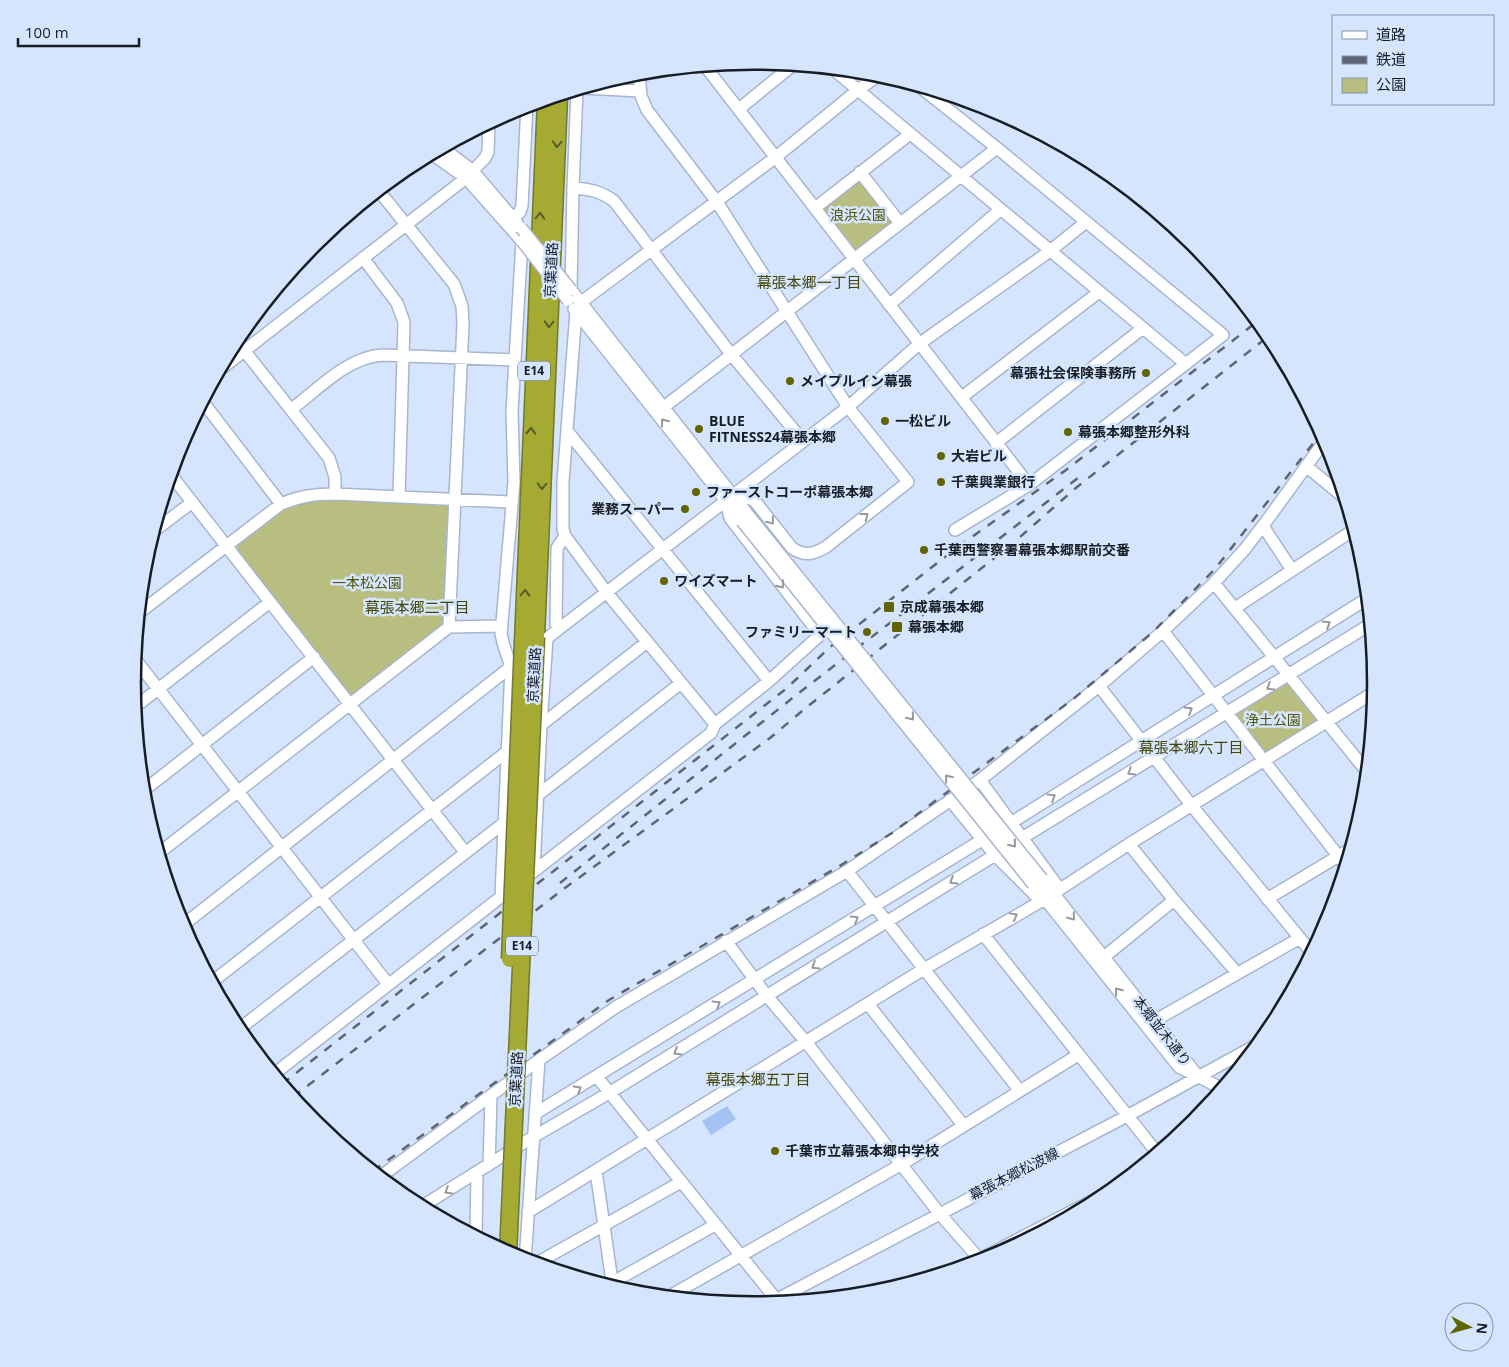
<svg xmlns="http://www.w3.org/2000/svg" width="1509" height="1367" font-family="'Open Sans','Noto Sans JP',sans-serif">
  <rect width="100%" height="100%" fill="#d5e5fd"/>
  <!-- green -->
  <path fill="#b8bd80" d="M863,180l30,38 -1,6 -33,26h-6l-31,-37 1,-7 33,-25z
    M319,499l128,6 4,4 -7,117 -88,69 -6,-1 -113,-145 1,-6 46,-33 14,-7z
    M1283,682h7l30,36 -1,5 -51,32 -6,-1 -27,-36 1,-7z"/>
  <!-- water -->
  <path fill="#a4c2f1" d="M727,1106l9,13 -25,16 -9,-14z"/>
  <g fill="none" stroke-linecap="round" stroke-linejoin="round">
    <!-- minor casing -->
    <g stroke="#a7b6cd" stroke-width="14">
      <path id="minor" d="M705,66l324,419
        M833,69l353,295
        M639,73l2,23 6,14 70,92 131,205 60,75 -82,65c-12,7 -21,10 -34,1l-38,-48 -21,-5
        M920,87l77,61 226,187 -194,150 -74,45
        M584,88l56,3
        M577,90l-4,98 -2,102 178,226
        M739,109l54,-44
        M443,148l30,23 44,52
        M432,154l34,24 56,63 -10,170 2,71 -13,152 3,12 7,21 -10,229
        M860,172l40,51
        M573,188c16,1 27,3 41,13l117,153 72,87
        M379,191l75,93 8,22 1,18 -14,303
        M815,208l95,-74
        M513,218l7,-6 2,-6 5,-101
        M363,258l34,45 7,19 -5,175
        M889,305l111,-95
        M574,309l168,212
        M236,340l93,118 6,19v17
        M221,369l245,-191 19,-20 3,-6 1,-29
        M962,397l137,-105
        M203,402l78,102
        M664,407l333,-259
        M292,409c26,-20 56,-52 90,-54l133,5
        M568,432l201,249
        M996,443l147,-115
        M1306,466l40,33
        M171,475l294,377
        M1263,526l29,44
        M153,532l38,-29
        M1214,583l154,190
        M1235,608l120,-79
        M139,613l142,-109c19,-8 34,-10 54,-10l177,8
        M560,628l-4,-4 1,-76 8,-12
        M1163,631l183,235
        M135,659l253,325
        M1099,686l93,120 120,147
        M135,707l135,-105
        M715,724l-108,-131 -42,-57 -2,-7v-47l13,-171 4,-8 196,-146 82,-67 22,-16
        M541,725l106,-83
        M980,780l76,104 -3,10
        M143,791l171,-134
        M538,795l143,-112
        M950,800l45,55 41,41
        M1011,823l357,-225
        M1022,838l349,-214
        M1129,844l45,56 63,73
        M159,853l290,-226 53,-1
        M534,870l7,-145 6,-86
        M847,871l173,220
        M1042,879l155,196
        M1033,884l146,183 44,22
        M1267,899l85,-51
        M182,926l378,-298 288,-221 71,-63 131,-93 36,-29
        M983,934l175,220
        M726,941l41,55 39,46 133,171 43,49
        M1104,957l70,-57
        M212,982l297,-232
        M868,1004l95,121
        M1154,1021l146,-83
        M238,1030l267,-208
        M274,1074l437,-341 4,-9 54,-43 51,-46 -90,-117 -4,-17
        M597,1077l182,226
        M536,1113l446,-273
        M489,1165l2,-68
        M596,1171l17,117
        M380,1177l159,-117 77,-53 231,-136 133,-91 119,-94 64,-55 51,-48 31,-34 23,-30 58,-80
        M421,1207l107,-67 81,-47 386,-238
        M528,1212l396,-243 121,-70 84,-55 247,-153
        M476,1237l1,-64
        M525,1261l14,-201
        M535,1264l146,-82
        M967,1266l146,-76
        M606,1286l109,-61
        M668,1297l234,-133 176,-109
        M768,1304l359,-188 133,-73"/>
    </g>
    <!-- highway casing -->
    <g stroke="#73792d" stroke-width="19">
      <path id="highway" d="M536,637l23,-541
        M523,642l23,-542"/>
    </g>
    <!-- minor -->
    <use href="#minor" stroke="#fff" stroke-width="11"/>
    <!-- highway -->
    <use href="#highway" stroke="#a5aa32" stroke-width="16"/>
    <!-- rail -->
    <path stroke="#5c6573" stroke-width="2.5" stroke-dasharray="9 9" stroke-linecap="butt" d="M560,883l235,-187 283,-218
      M282,1084l505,-396 42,-40 126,-99 111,-79 192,-149
      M293,1097l272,-209 205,-150 37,-31 205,-163 65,-57 193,-152
      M373,1171l236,-171 229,-133 54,-34 180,-133 81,-68 62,-63 107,-137"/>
    <!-- minor-bridge casing -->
    <g stroke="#a7b6cd" stroke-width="14" stroke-linecap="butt">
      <path id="minor-bridge" d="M521,228l50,62
        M522,241l46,59
        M749,516l293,363
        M742,521l291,363"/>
    </g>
    <!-- highway-bridge casing -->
    <g stroke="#73792d" stroke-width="19" stroke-linecap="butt">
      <path id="highway-bridge" d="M510,959l13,-317
        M508,1254l28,-617"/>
    </g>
    <!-- minor-bridge -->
    <use href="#minor-bridge" stroke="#fff" stroke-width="11"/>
    <!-- highway-bridge -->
    <use href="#highway-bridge" stroke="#a5aa32" stroke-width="16"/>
  </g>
  <!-- one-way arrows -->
  <defs><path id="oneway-chevron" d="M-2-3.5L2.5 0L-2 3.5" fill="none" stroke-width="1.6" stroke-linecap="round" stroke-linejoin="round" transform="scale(1.25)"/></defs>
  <g stroke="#575c2b">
    <use href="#oneway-chevron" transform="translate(557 144) rotate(93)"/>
    <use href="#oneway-chevron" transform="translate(540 216) rotate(-88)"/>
    <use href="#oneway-chevron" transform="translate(549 324) rotate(92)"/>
    <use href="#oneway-chevron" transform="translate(531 431) rotate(-87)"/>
    <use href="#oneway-chevron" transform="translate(542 486) rotate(92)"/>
    <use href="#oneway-chevron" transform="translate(525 593) rotate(-88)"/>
  </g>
  <g stroke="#97999d">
    <use href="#oneway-chevron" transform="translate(664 422) rotate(-128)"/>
    <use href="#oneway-chevron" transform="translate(865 516) rotate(-38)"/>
    <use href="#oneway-chevron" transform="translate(771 521) rotate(52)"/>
    <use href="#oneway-chevron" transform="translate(781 585) rotate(52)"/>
    <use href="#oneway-chevron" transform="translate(1327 624) rotate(-32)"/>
    <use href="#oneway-chevron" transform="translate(1270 687) rotate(148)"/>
    <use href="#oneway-chevron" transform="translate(1189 710) rotate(-32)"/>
    <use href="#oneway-chevron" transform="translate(911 717) rotate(51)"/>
    <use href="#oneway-chevron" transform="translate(1131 772) rotate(148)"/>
    <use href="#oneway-chevron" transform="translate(948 778) rotate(-129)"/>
    <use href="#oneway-chevron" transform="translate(1052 797) rotate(-32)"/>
    <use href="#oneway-chevron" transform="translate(1013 844) rotate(51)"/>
    <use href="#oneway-chevron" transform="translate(953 881) rotate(148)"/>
    <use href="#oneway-chevron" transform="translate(1014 916) rotate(-29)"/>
    <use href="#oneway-chevron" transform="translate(1072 917) rotate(51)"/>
    <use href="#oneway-chevron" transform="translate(855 919) rotate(-32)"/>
    <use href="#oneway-chevron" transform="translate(815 966) rotate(148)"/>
    <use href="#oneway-chevron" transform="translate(1118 991) rotate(-129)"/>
    <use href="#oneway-chevron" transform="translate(717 1004) rotate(-32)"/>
    <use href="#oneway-chevron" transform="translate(677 1052) rotate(149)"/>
    <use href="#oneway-chevron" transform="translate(578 1089) rotate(-31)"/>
    <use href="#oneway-chevron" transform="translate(448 1191) rotate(149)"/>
  </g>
  <!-- markers -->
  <g fill="#616400" stroke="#d5e5fd" stroke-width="2">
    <circle cx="1146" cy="373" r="5"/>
    <circle cx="790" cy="381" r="5"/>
    <circle cx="885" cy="421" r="5"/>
    <circle cx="699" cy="429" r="5"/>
    <circle cx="1068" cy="432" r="5"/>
    <circle cx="941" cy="456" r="5"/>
    <circle cx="941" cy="482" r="5"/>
    <circle cx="696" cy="492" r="5"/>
    <circle cx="685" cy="509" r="5"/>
    <circle cx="924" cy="550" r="5"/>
    <circle cx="664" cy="581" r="5"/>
    <rect x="883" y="601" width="12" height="12" rx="2.5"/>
    <rect x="891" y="621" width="12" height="12" rx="2.5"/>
    <circle cx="867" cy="632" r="5"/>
    <circle cx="775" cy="1151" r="5"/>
  </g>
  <g text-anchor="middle" stroke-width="5" stroke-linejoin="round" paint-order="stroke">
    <!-- shield labels -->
    <g fill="#d5e5fd" stroke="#505966" stroke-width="1">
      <rect x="518" y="361.5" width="32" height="19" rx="4"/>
      <rect x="506" y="936.5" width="32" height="19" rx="4"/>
    </g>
    <g font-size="12" font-weight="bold" fill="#171d25">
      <text x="534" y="375">E14</text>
      <text x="522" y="950">E14</text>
    </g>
    <!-- park labels -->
    <g font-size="14" fill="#535609" stroke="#d5e5fd">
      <text x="858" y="220">浪浜公園</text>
      <text x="367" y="588">一本松公園</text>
      <text x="1273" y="725">浄土公園</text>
    </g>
    <!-- street labels -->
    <g font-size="14" fill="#171d25" stroke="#d5e5fd">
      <text transform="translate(551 270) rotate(-87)" y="5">京葉道路</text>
      <text transform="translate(534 675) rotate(-87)" y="5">京葉道路</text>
      <text transform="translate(1162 1031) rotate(52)" y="5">本郷並木通り</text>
      <text transform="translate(516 1079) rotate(-87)" y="5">京葉道路</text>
      <text transform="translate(1014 1174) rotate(-27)" y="5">幕張本郷松波線</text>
    </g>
    <!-- poi labels -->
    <g font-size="14" font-weight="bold" fill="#171d25" stroke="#d5e5fd" text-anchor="start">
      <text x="1136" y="378" text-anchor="end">幕張社会保険事務所</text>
      <text x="800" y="386">メイプルイン幕張</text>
      <text x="709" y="426">BLUE<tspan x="709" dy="16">FITNESS24幕張本郷</tspan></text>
      <text x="895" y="426">一松ビル</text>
      <text x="1078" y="437">幕張本郷整形外科</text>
      <text x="951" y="461">大岩ビル</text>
      <text x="951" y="487">千葉興業銀行</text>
      <text x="706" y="497">ファーストコーポ幕張本郷</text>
      <text x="675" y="514" text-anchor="end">業務スーパー</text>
      <text x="934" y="555">千葉西警察署幕張本郷駅前交番</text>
      <text x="674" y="586">ワイズマート</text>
      <text x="900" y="612">京成幕張本郷</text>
      <text x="908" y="632">幕張本郷</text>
      <text x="857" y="637" text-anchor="end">ファミリーマート</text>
      <text x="785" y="1156">千葉市立幕張本郷中学校</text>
    </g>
    <!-- neighbourhood labels -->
    <g font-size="15" fill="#444607" stroke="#d5e5fd">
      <text x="809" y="288">幕張本郷一丁目</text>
      <text x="417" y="613">幕張本郷二丁目</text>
      <text x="1191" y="753">幕張本郷六丁目</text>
      <text x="758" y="1085">幕張本郷五丁目</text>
    </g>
  </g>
  <!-- crop -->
  <path d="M0 0H1509V1367H0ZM141 683a613 613 0 1 1 1226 0a613 613 0 1 1-1226 0Z" fill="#d5e5fd" fill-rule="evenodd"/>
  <path fill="none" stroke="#171d25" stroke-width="2.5" d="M141 683a613 613 0 1 1 1226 0a613 613 0 1 1-1226 0Z"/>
  <!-- legend -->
  <rect x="1332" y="15" width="162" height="90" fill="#d5e5fd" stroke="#8995a7"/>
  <rect x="1342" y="31" width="25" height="8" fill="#ffffff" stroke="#8995a7"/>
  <text x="1376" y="40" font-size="15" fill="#171d25">道路</text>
  <rect x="1342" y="56" width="25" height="8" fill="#5c6573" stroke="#8995a7"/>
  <text x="1376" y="65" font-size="15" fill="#171d25">鉄道</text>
  <rect x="1342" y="78" width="25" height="15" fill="#b8bd80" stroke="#8995a7"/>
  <text x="1376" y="90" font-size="15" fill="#171d25">公園</text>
  <!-- north arrow -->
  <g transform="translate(1469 1327) rotate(96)"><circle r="24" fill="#d5e5fd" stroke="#8995a7"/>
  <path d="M0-4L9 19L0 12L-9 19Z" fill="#616400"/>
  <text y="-8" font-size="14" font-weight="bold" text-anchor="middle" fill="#171d25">N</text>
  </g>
  <!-- scale -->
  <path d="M18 38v8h121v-8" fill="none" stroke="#171d25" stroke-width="2.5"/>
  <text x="25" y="38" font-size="15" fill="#171d25" stroke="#d5e5fd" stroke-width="4" paint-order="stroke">100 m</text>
</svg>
